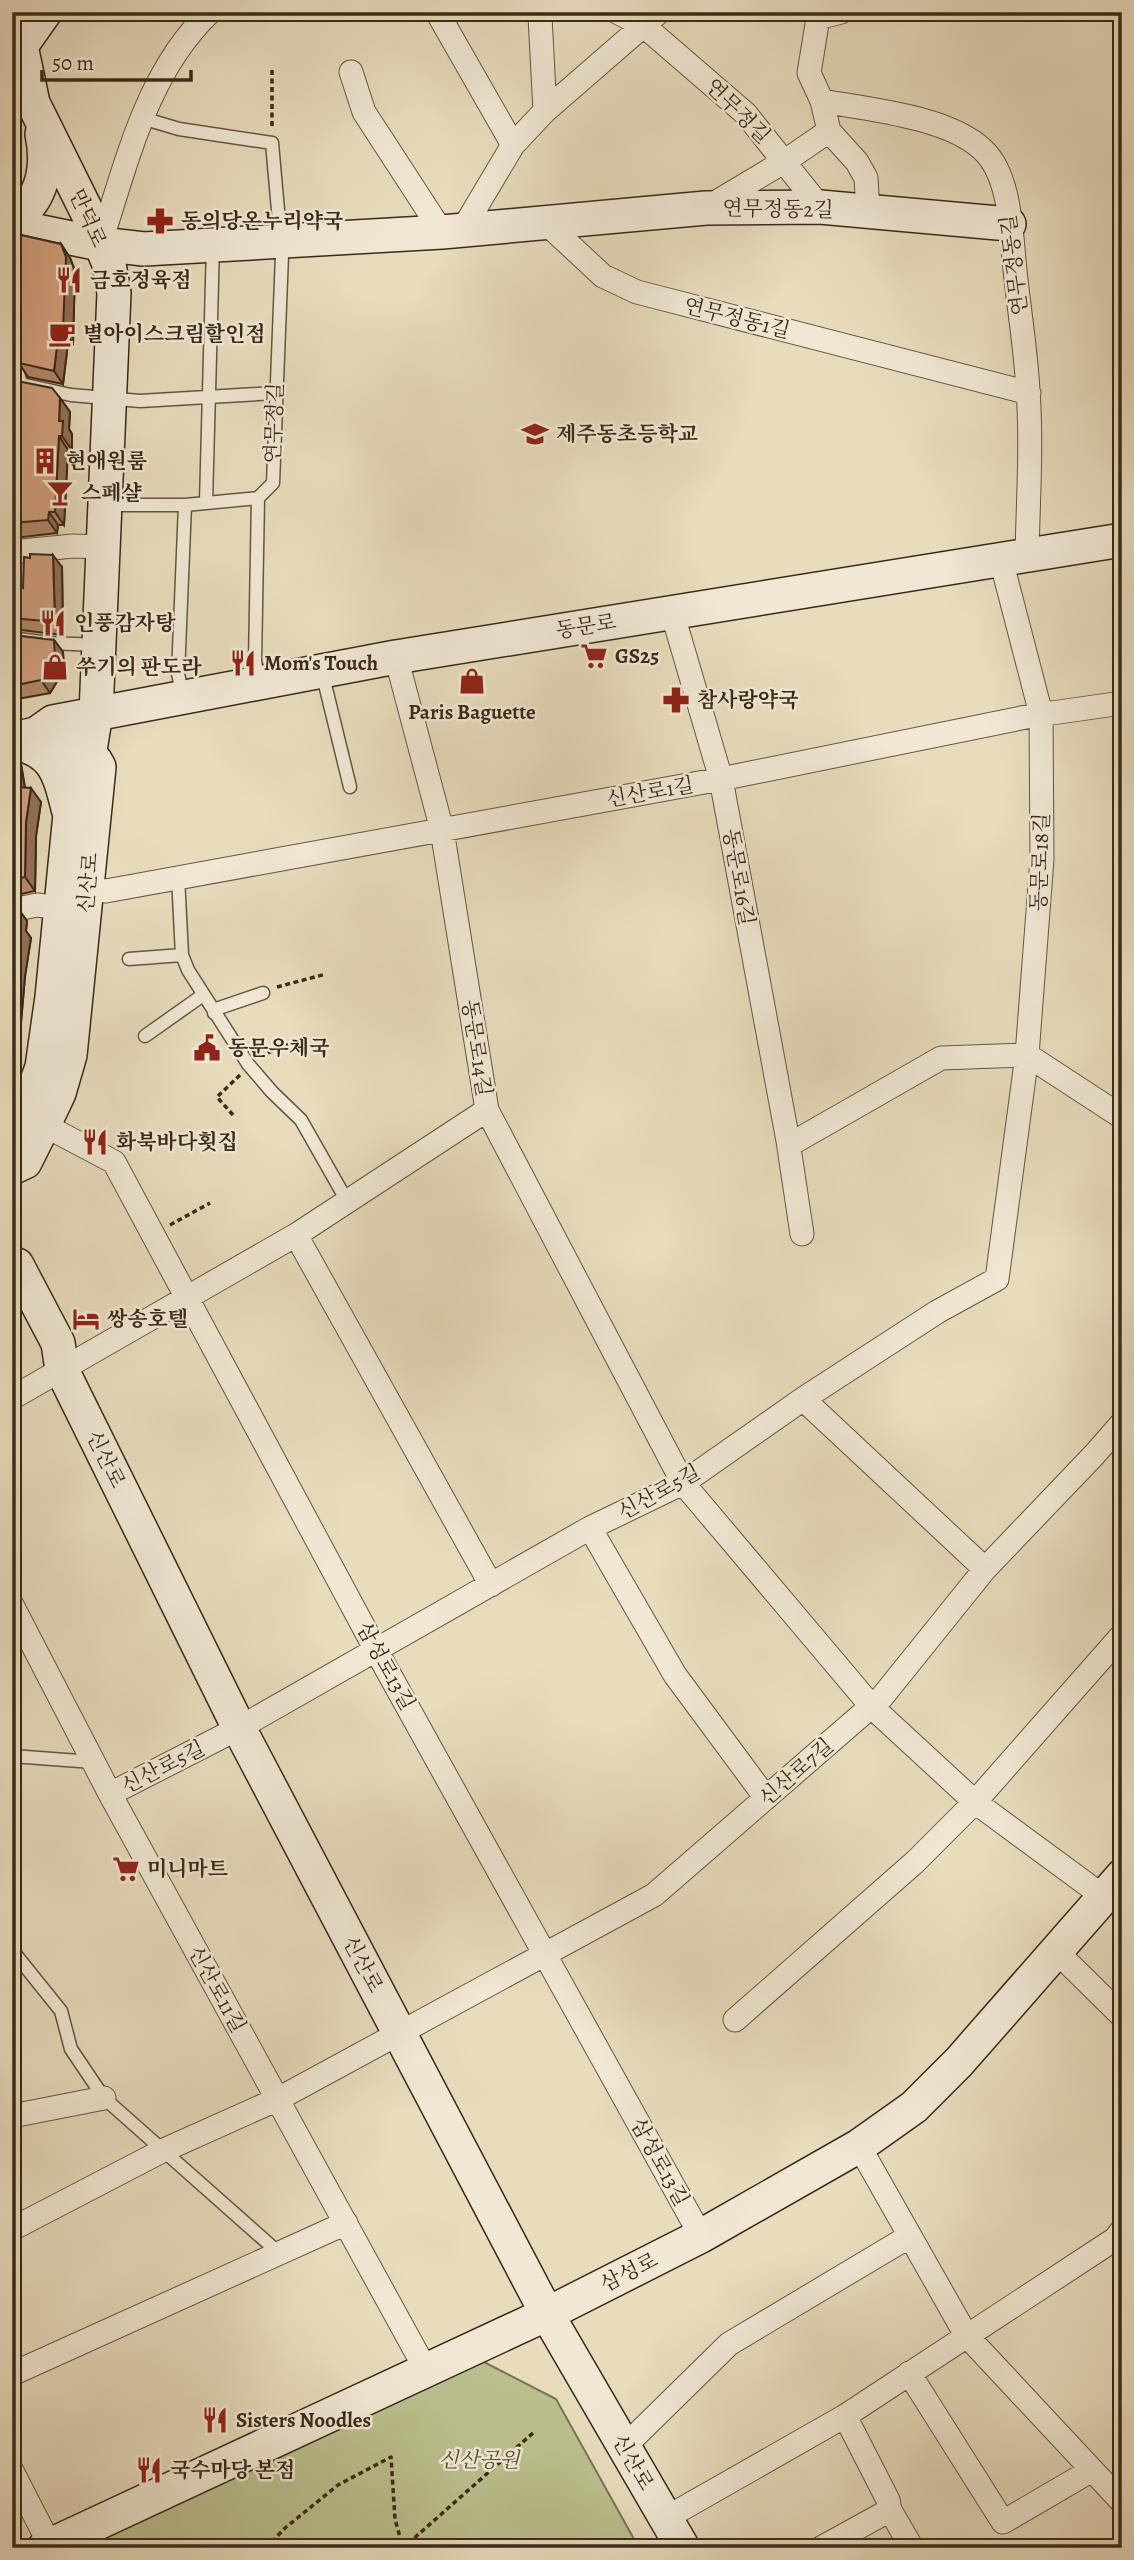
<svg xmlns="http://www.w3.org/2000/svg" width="1134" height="2560" font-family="Alegreya,'Noto Serif KR',serif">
  <rect width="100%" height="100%" fill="#e8dcbd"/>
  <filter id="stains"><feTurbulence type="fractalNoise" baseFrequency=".00286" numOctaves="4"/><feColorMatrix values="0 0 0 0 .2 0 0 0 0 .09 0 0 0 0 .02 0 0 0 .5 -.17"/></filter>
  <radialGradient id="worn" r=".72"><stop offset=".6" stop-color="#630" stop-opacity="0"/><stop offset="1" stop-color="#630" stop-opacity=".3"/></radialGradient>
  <!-- green -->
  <path fill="#bbbf8e" stroke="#7a7454" stroke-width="2" d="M482,2361l74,38 83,149h-555z"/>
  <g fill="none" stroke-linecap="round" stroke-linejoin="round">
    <!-- lane casing -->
    <g stroke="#665642" stroke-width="15">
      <path id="lane" d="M142,118l37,11 93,14 10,112 -9,228 -15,15 -3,163 4,21
        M12,351l9,33
        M12,382l59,13 69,6 135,-8
        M206,502l7,-257
        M106,505h79l73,-7
        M12,638l36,5 51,2
        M322,672l28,115
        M183,696l-5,-22 7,-169
        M178,877l4,78 6,15 60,94 24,28 29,28 46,81
        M129,959l53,-4
        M214,1013l5,-5 44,-15
        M145,1036l58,-41
        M12,1756l81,6
        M12,1950l49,61 10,38 33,49 175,155"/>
    </g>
    <!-- street casing -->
    <g stroke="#665642" stroke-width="25">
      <path id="street" d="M437,12l76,133
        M543,12l-3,5 5,94
        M617,12l27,14 102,88 74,93
        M818,18l23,-6
        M351,72l13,40 78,120
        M822,101c46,8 127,16 161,49 28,26 28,84 32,120 4,40 11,81 13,121 4,54 0,110 -1,165
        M829,131l28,31 9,16 2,34
        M708,207l77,-46 44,-30 -7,-30 -13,-28 9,-55 -2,-6
        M546,223l57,53 34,16 392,101
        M463,229l50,-84 32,-34 114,-99
        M100,244c27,-81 46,-171 110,-232
        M12,552l61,-6 31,1
        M1001,560l40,154 1,145 -15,196 95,62
        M672,612l49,167 67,362 14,93
        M396,657l46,173 45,280 196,373 189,224 103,95 129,95
        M68,738l2,6 -4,27 -21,-27z
        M88,889l18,2 615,-112 310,-63 91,-13
        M12,910l25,-5 24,3
        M44,1125l70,37 262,488 325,586
        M296,1235l195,350
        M12,1398l284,-163 191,-125
        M803,1399l182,170
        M590,1528l85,147 91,123
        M12,1605l98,189 316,576
        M110,1794l129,-66 351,-200 93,-45 120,-84 134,-87 60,-33 30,-224 -86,3 -152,87
        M1056,1951l66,65
        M735,2020l180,-158 60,-60 147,-167
        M12,2116l92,-18
        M859,2146l107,189 156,167
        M12,2229l150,-78 116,-52 376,-204 228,-198 103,-128 109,-114 28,-32
        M909,2373l94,149 89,-52
        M12,2374l334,-151
        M845,2416l43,84 2,10 22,38
        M624,2447l105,-103 181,-108
        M12,2471l38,74
        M666,2518l179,-102 270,-177 7,-9
        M821,2548l69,-38"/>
    </g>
    <!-- secondary casing -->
    <g stroke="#3a2a19" stroke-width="36">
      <path id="secondary" d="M21,46l24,-34
        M12,221c30,-20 37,-53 30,-87
        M12,226l88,18 44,5 298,-17 264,-24 114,-1 189,17
        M12,739l24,-5 17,-12 343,-65 726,-117
        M12,742c44,9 47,32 57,70
        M12,1133l20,-38 10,-28 10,-70 18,-183 9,-45 11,-19 6,-37 18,-420 -5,-29 -20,-48 -56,-113 -19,-91
        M12,1168l13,-6 24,-48 10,-21 11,-38 29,-288 -4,-7
        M12,1263l5,2 41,78 4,27 177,358 308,586 136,234
        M44,2548l503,-234 154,-78 158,-90 55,-39 45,-45 163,-186"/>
    </g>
    <!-- path -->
    <path stroke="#3a2a19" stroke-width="3.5" stroke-dasharray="5 3.5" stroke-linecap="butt" d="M272,70v57
      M277,987l49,-13
      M260,1056l37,-15
      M233,1115l-16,-18 23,-22
      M170,1225l40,-22
      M266,2548l19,-20 53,-43 53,-28 4,62 8,29 130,-115"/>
    <!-- lane -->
    <use href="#lane" stroke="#f0e8d4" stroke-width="12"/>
    <!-- street -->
    <use href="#street" stroke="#f0e8d4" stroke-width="23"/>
    <!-- secondary -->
    <use href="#secondary" stroke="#f0e8d4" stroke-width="33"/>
  </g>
  <!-- wall -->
  <path fill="#b58a6c" stroke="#3a2a19" stroke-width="2" d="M12,233l49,11 9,14 5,13 -2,72h-5l-5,41 -35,-7 -9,-14 -3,-13 -4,-7z
    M12,380l48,18 10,14 -1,17 3,5v16h-4l-4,75h-6l-1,8 -34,4 -11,-4z
    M62,567l1,68 -50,-6 -1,-46 11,5z
    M12,635l42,5 9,12 1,18 -14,23 -38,7z
    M12,752l9,12 4,24 16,14 -5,34 -1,55 -23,5z
    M17,907l10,14 -1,10 5,7 -6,38 -6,70 -7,-1v-137z
    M12,1367l6,11 -6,3z"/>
  <!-- shaded-wall -->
  <path fill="#947158" stroke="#3a2a19" stroke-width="2" d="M12,141l8,15 -5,23 -3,-3z
    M12,176l7,10 -4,6 -3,-4z
    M61,244l9,14 5,13 -2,72 -10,-14z
    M59,330l9,13 -5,41 -9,-13z
    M60,398l10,14 -1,17 3,5v16l-10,-14 -3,-15z
    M59,436l9,14 -4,75 -9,-13z
    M49,512l9,13 -1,8 -9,-13z
    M53,555l9,12 1,68 -8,-13z
    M54,640l9,12 1,18 -14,23 -9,-13z
    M12,752l9,12 6,37 -10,-14 -5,-28z
    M31,788l10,14 -5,34 -1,55 -10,-14 1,-55z
    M17,907l10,14 -1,10 5,7 -6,38 -6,70 -7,-11v-39l3,-73z"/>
  <!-- building -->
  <path fill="#d3a17e" stroke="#3a2a19" stroke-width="2" d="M12,233l49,11 5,13 -3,72 -4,1 -5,41 -35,-8 -3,-11 2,-6 -4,1 -2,-6z
    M12,380l40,8 8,10 -1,23h4l-1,15h-3l-4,76h-6l-1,8 -36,3z
    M30,554l23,1 2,67 -43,-4v-35l11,5 1,-31 6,1z
    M12,635l42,5 1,18 -14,22 -29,6z
    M12,759l5,28 14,1 -5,34 -1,55 -13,3z
    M17,907l-2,16 6,1 -6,38 -3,34v-88z"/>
  <!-- icons -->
  <defs>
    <g id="pharmacy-bare" transform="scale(2.1)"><path d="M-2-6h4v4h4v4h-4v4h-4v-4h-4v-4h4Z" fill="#8f2418" stroke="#f0e8d4" stroke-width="2.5" paint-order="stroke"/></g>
    <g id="restaurant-bare" transform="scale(2.1)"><path d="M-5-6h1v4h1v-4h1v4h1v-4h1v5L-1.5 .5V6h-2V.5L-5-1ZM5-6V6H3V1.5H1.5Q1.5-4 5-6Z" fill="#8f2418" stroke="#f0e8d4" stroke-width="2.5" paint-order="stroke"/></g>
    <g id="cafe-bare" transform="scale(2.1)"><path d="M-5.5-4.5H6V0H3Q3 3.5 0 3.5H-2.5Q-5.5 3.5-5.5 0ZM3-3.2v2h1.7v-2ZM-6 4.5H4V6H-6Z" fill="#8f2418" stroke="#f0e8d4" stroke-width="2.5" paint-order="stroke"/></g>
    <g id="school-bare" transform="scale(2.1)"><path d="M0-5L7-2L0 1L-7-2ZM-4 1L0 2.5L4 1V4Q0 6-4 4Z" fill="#8f2418" stroke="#f0e8d4" stroke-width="2.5" paint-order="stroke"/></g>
    <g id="building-bare" transform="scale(2.1)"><path d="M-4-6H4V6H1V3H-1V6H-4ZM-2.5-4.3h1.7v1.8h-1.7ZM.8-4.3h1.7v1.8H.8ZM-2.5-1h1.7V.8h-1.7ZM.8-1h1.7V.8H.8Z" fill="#8f2418" stroke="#f0e8d4" stroke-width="2.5" paint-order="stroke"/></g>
    <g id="bar-bare" transform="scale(2.1)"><path d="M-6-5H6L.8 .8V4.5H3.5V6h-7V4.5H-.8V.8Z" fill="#8f2418" stroke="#f0e8d4" stroke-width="2.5" paint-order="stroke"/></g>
    <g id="supermarket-bare" transform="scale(2.1)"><path d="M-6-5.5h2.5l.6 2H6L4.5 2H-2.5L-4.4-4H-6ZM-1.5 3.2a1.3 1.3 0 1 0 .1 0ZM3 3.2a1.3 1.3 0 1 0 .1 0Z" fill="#8f2418" stroke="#f0e8d4" stroke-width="2.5" paint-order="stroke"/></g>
    <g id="shop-bare" transform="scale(2.1)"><path d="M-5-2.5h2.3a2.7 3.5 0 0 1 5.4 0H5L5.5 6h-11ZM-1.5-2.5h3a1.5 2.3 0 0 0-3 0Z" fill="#8f2418" stroke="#f0e8d4" stroke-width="2.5" paint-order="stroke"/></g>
    <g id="civic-bare" transform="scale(2.1)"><path d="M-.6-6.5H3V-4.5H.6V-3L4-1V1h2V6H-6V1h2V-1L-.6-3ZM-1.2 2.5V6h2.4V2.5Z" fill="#8f2418" stroke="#f0e8d4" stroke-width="2.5" paint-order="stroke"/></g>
    <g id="hotel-bare" transform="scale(2.1)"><path d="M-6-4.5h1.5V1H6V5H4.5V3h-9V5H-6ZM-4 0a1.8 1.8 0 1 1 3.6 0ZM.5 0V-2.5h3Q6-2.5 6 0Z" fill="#8f2418" stroke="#f0e8d4" stroke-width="2.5" paint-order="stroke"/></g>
  </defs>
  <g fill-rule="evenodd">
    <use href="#pharmacy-bare" x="160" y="221"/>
    <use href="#restaurant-bare" x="69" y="280"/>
    <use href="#cafe-bare" x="62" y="334"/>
    <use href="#school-bare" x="535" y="434"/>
    <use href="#building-bare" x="45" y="461"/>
    <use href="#bar-bare" x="60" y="493"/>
    <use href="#restaurant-bare" x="53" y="623"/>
    <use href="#supermarket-bare" x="594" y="656"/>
    <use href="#restaurant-bare" x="243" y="663"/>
    <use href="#shop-bare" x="55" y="667"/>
    <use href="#shop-bare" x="472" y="681"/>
    <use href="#pharmacy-bare" x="676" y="700"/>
    <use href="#civic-bare" x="207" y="1048"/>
    <use href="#restaurant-bare" x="95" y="1142"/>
    <use href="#hotel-bare" x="86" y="1319"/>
    <use href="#supermarket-bare" x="126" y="1869"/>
    <use href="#restaurant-bare" x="215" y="2420"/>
    <use href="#restaurant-bare" x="149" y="2470"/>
  </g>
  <g text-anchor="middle" stroke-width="5" stroke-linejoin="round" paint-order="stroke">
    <!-- street labels -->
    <g font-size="21" fill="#3a2a19" stroke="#f0e8d4">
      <text transform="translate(738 111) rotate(45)" y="7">연무정길</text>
      <text transform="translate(778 209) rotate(1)" y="7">연무정동2길</text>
      <text transform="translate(88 218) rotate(66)" y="7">만덕로</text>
      <text transform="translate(1014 265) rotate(-97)" y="7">연무정동길</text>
      <text transform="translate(737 318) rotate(14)" y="7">연무정동1길</text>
      <text transform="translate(274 423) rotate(-88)" y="7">연무정길</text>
      <text transform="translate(586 626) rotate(-9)" y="7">동문로</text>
      <text transform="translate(650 792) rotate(-10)" y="7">신산로1길</text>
      <text transform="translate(1040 862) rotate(-88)" y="7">동문로18길</text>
      <text transform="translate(739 877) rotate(80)" y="7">동문로16길</text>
      <text transform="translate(88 883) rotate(-85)" y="7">신산로</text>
      <text transform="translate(477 1048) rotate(81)" y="7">동문로14길</text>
      <text transform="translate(106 1459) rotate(64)" y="7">신산로</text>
      <text transform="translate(659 1492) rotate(-29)" y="7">신산로5길</text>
      <text transform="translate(386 1666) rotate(61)" y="7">삼성로13길</text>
      <text transform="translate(163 1767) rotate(-27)" y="7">신산로5길</text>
      <text transform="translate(796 1772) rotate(-41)" y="7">신산로7길</text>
      <text transform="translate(363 1964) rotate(62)" y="7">신산로</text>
      <text transform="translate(217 1989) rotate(61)" y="7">신산로11길</text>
      <text transform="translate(660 2162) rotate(61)" y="7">삼성로13길</text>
      <text transform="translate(629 2272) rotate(-27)" y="7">삼성로</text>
      <text transform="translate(633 2462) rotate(60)" y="7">신산로</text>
    </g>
    <!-- poi labels -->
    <g font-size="21" font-weight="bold" fill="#3a2a19" stroke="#f0e8d4" text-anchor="start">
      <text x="181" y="228">동의당온누리약국</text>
      <text x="90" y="287">금호정육점</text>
      <text x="83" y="341">별아이스크림할인점</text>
      <text x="556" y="441">제주동초등학교</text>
      <text x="66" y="468">현애원룸</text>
      <text x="81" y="500">스페샬</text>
      <text x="74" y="630">인풍감자탕</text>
      <text x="615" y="663">GS25</text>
      <text x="264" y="670">Mom's Touch</text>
      <text x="76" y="674">쑤기의 판도라</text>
      <text x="697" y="707">참사랑약국</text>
      <text x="472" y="719" text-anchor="middle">Paris Baguette</text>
      <text x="228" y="1055">동문우체국</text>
      <text x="116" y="1149">화북바다횟집</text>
      <text x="107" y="1326">쌍송호텔</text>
      <text x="147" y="1876">미니마트</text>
      <text x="236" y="2427">Sisters Noodles</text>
      <text x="170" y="2477">국수마당 본점</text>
    </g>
    <!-- park labels -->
    <g font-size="21" font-style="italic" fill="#5a4f36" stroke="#f0e8d4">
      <text x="479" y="2467">신산공원</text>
    </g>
  </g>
  <!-- margin -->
  <rect width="1134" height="2560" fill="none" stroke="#e8dcbd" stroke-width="42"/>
  <rect x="14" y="14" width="1106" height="2532" fill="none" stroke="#3a2a19" stroke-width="3.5"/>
  <rect x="21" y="21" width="1092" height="2518" fill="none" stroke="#3a2a19" stroke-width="2"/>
  <!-- scale -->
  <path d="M42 70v10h149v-10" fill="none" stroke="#3a2a19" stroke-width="3.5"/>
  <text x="52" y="70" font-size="21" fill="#3a2a19" stroke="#f0e8d4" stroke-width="5" paint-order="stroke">50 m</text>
  <rect width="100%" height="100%" filter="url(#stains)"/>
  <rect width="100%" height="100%" fill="url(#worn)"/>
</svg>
